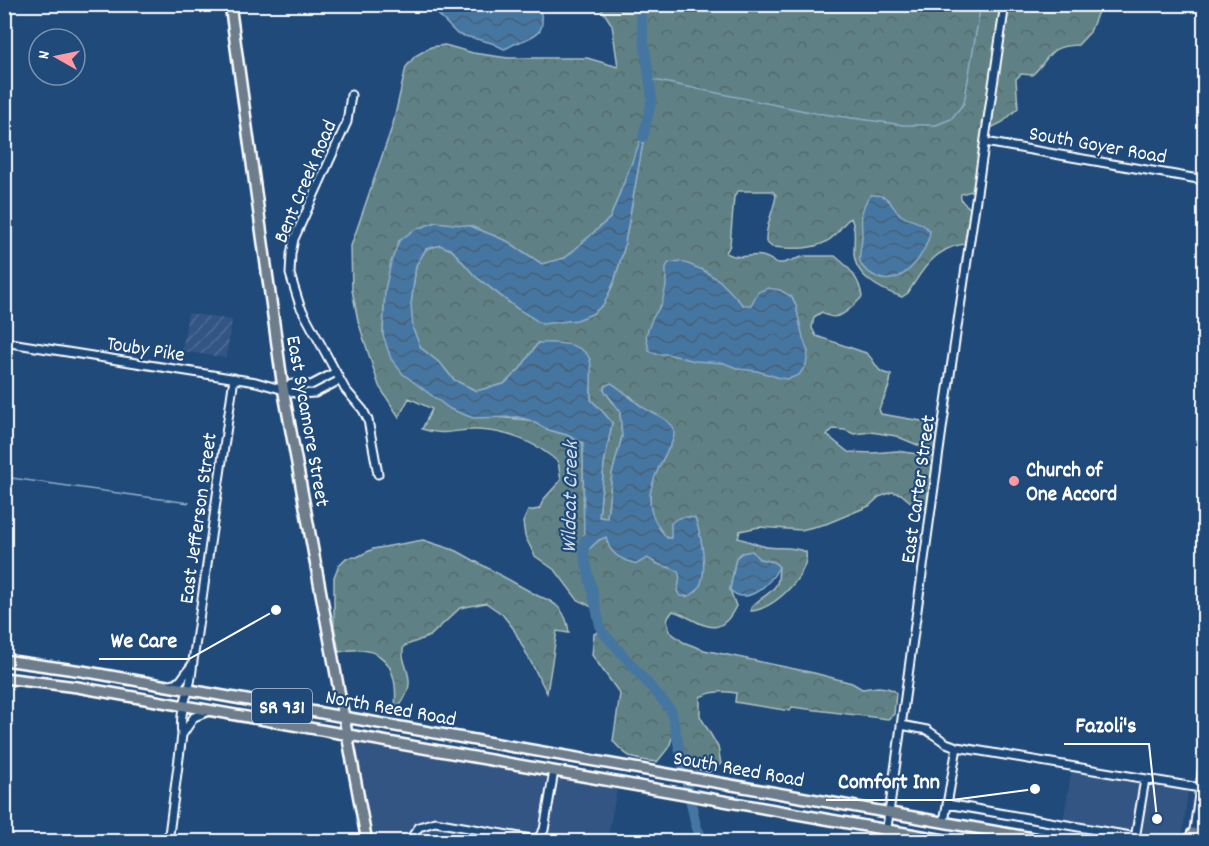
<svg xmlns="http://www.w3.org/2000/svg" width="1209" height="846" font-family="Dekko,sans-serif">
  <defs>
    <pattern id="industrial-furrows" width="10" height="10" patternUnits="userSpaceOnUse" patternTransform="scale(1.5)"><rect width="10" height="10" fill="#325584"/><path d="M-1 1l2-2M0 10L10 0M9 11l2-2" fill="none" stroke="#516e96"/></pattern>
    <pattern id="forest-crowns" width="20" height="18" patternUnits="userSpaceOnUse" patternTransform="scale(1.5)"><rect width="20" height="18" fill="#5f8185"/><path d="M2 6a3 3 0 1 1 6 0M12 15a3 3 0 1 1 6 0" fill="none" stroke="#56696b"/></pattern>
    <pattern id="water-waves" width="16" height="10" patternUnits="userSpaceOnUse" patternTransform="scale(1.5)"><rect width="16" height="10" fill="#4576a2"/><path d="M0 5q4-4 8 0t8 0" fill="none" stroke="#495f73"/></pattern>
  </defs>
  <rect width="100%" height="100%" fill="#1f4a7a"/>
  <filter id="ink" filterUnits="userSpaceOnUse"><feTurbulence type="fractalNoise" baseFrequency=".0167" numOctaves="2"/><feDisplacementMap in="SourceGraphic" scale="12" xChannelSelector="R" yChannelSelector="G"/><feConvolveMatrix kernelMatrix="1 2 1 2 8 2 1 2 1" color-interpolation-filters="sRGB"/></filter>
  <g filter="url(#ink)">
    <!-- built -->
    <path fill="#325584" d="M360,743l257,46 -10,52h-157v-8l-23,-1 -9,9h-47l-15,-93z
      M1072,768l116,22 -5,42 -14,9h-29l-78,-13z"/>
    <!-- industrial -->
    <path fill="url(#industrial-furrows)" d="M188,313l44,7 -6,38 -44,-7z"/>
    <!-- forest -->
    <path fill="url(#forest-crowns)" stroke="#afc0c2" stroke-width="1.5" fill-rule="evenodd" d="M599,5h403l-27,177 -3,9 -11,3c-2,8 5,10 10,15l-1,14 -6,21c-29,4 -42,26 -56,49l-6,4c-21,-7 -49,-21 -48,-46 0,-12 2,-22 -3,-33 -8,4 -10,11 -16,17 -15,16 -42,14 -63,12l-6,-5c-1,-17 8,-31 10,-47l-4,-4h-34l-4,6 -4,48 -4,8c18,10 31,-6 49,10h8l22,-7h30c14,11 25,23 27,41 -11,11 -25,28 -40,15l-8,5 -2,11 4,8 50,17c11,8 9,21 25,21 0,12 -7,24 -12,35l2,5 52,9 5,5 -4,21 -2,2 -36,-15 -25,-4 -17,2 -9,-4 -12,-1 -6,6 21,17 25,1 24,-2 34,5 3,2 -8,51 -8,-1 -17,-14 -9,-2 -13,5 -10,9 -43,18 -25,6 -42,-3 -19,4 -2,7c8,2 22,8 29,9 13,2 26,-1 39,5 4,23 -33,58 -55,59v-3c7,-10 22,-14 26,-25 2,-5 1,-11 2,-16l-5,-5 -15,-3 -7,-7 -10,1 -7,9 -5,28 6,16c-18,38 -36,14 -63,5l-6,8 2,12 14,11 21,8 110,23 38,10 10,6 16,-2 9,1 6,2 3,3 -2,21 -6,5 -96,-12 -2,4 -55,-9 1,-9c-14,-2 -23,-2 -36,4v19l18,31 3,17 -12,8 -17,-4 -10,-8 -7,-31 -6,18 -12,15c-22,-2 -29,-3 -44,-21l7,-47 -28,-39 2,-21 7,-4 -4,-20 -20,-11 -21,-28 -21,-15 -10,-20 -2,-14 5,-11 11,-2 5,-10 17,-19 -3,-18c-22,-20 -51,-31 -81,-32 -23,-1 -32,7 -55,-1l10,-20 -23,-11 -10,19 -20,-31 -21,-65 -6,-31 -1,-44 42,-122 13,-57 9,-11 16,-9 14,-2 28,8 35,5h79l31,9 -6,-42zM645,130l-21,118 -10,34 -10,22 -12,10 -74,-5 -43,-33 -23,-26 -12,-5 -14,4 -10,16 -5,39 1,25 9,19 20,16 13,16 23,11 27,-7 16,-15 18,-26 52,17 1,40 13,13 8,10 -8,41 -5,53 8,1 5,-44 10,-37 -1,-12 -1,-13 -16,-22 26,6 12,11 29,18 -6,30 -14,27 -1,14v15l4,11 12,16h5l16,59 -8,-13 2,-5 -1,-6 -6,-4 -15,-5 -52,-28 -8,4 -15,13 -1,-110 -16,-8 -18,-5 -20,-10 -33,-3 -113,-82 2,-45 14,-49 71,-15 37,15 35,23 23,-6 45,-40z
      M1005,5h142c-16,4 -33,-4 -48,4l-9,23 -12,13c-32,1 -26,12 -46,30l-11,-1 -5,5 2,29 -15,14 -16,8z
      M423,540l34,11 81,45c19,6 29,16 31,37l-12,-2 -10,62 -34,-65 -11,-14 -16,-11 -26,5 -30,28 -26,10c-4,12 4,21 5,34 1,9 -5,20 -10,27h-4c4,-41 -13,-65 -56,-55l-5,-26v-49l5,-12 7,-7 11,-1 16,-8z"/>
    <!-- water -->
    <path fill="url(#water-waves)" stroke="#8fadc7" stroke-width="1.5" d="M429,5h109c10,25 2,30 -21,38 -6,2 -8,5 -13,6l-12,-6 -35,-9z
      M646,126l-22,122 -10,34 -10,22 -12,10 -15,6 -35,4 -24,-15 -43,-33 -23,-26 -12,-5 -14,4 -10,16 -5,39 2,25 8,19 20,16 13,16 22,11 28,-7 16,-15 18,-26c15,-1 46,-1 52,17 3,11 0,28 1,40l13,13 8,10 -8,41 -5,53 8,1 5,-44 10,-37 -1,-12 -1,-14 -16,-21 1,-4 6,-3c11,6 19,15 30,23 9,7 30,12 33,25 1,8 -4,15 -8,22 -17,32 -26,55 1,85h4v-15c8,-7 14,-7 24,-5 7,18 21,83 -15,78l-3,-5c6,-19 3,-22 -17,-26 -4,-2 -9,-5 -13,-7l-10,6c-16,-4 -28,-10 -31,-27l-7,3 -15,14 -1,-111 -16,-8 -18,-5 -20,-10 -11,-3 -45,1 -23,-9 -47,-35 -12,-15 -8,-24 2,-45 6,-28 8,-21 15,-11 22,-8 34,4 37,15 35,23 23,-6 45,-40z
      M871,195c21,-1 17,10 30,20 10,7 21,5 29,17 -4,24 -31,60 -57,43 -5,-3 -11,-7 -13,-13 -2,-8 3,-19 2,-28 -1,-14 -2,-27 9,-39z
      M680,261l23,9 17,11 23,24h8l7,-13 10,-4 12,2 12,7 4,9 7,32 5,14 -2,13 -7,10 -11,4 -8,-1 -23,-7 -18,-2 -15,-6 -29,-2 -28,-7h-11l-7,-3 -3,-16 6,-16 10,-16 4,-17v-19l3,-4z
      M752,551l7,8 15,3 5,5c-9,17 -32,40 -49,23l6,-32 6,-5z"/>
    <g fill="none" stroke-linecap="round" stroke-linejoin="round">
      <!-- stream -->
      <path stroke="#8fadc7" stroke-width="1.5" d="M649,79l166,34 89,12h32l15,-6 13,-16 17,-99
        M4,477l185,26"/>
      <!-- river -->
      <path stroke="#4576a2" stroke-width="10" d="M639,4l13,95 -9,38
        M585,540l-1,14 17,76 70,80 25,116 8,16"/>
      <!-- minor casing -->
      <g stroke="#fff" stroke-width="11">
        <path id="minor" d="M351,95l-4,27 -53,117 -3,15 -1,20 4,13 6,19 45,83 18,21 5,10 10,54
          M985,142l219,38
          M4,342l252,40 42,12 17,-1 25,-13
          M283,388l9,-4 19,1 25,-13
          M168,685l12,-4 11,-15
          M901,725l26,5 19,13 11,4 243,41
          M182,735l12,-18 13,-5
          M947,804l189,33
          M944,822l13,-75
          M1193,837l11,-78
          M1135,839l10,-60
          M168,842l14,-107c-2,-17 1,-28 6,-44 3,-9 4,-20 5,-30l41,-283
          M408,842l11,-15 16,-5 96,17 7,-1 6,-8 10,-59
          M885,842l58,-420 62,-418"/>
      </g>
      <!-- major casing -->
      <g stroke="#fff" stroke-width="14">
        <path id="major" d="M230,4l53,384 84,454
          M4,660l78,11 974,171
          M4,678l73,9 879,155
          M1189,842l4,-9"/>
      </g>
      <!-- minor -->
      <use href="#minor" stroke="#1f4a7a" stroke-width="7"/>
      <!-- major -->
      <use href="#major" stroke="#6d7d8c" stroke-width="9"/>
    </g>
  </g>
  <!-- markers -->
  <circle fill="#ff9aa2" stroke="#1f4a7a" stroke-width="2" cx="1014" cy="481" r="6"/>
  <g text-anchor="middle" stroke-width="4.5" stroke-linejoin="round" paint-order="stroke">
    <!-- shield labels -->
    <rect fill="#1f4a7a" stroke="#bcc9d7" stroke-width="1.5" x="252" y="689" width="60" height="34" rx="4.5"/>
    <g font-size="20" font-weight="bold" fill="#fff">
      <text x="282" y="713">SR 931</text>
    </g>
    <!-- street labels -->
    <g font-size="21" fill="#fff" stroke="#1f4a7a">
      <text transform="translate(1098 144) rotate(10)" y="7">South Goyer Road</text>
      <text transform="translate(304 181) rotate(-67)" y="7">Bent Creek Road</text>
      <text transform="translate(146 348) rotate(9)" y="7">Touby Pike</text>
      <text transform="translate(309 421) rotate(80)" y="7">East Sycamore Street</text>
      <text transform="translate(917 489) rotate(-82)" y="7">East Carter Street</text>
      <text transform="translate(197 518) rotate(-82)" y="7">East Jefferson Street</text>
      <text transform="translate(391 707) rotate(10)" y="7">North Reed Road</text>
      <text transform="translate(739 768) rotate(10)" y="7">South Reed Road</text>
    </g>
    <!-- poi labels -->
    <g font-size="21" font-weight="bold" fill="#fff" stroke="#1f4a7a" text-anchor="start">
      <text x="1026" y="476">Church of<tspan x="1026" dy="24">One Accord</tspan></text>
    </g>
    <!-- water labels -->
    <g font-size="22" font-style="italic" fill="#d0dde8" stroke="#1f4a7a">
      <text transform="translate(568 497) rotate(-89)" y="8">Wildcat Creek</text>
    </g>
  </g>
  <!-- callouts -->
  <path fill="none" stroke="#fff" stroke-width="2" d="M276 610L189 659H99M1157 819L1149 744H1064M1035 789L952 800H826"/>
  <g fill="#fff" stroke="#1f4a7a" stroke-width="2">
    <circle cx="276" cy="610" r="6"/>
    <circle cx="1157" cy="819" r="6"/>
    <circle cx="1035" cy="789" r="6"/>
  </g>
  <g font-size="22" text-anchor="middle" font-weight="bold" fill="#fff" stroke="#1f4a7a" stroke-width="4.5" stroke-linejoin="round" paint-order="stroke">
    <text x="144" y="647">We Care</text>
    <text x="1106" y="732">Fazoli's</text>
    <text x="889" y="788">Comfort Inn</text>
  </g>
  <!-- margin -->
  <rect width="1209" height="846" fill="none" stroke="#1f4a7a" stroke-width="24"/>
  <rect x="12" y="12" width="1185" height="822" fill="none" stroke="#fff" stroke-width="2" filter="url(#ink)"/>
  <!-- north arrow -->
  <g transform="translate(57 57) rotate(279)"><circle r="28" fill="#1f4a7a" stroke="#7992af" stroke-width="1.5"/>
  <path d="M0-4.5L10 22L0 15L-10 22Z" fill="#ff9aa2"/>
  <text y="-9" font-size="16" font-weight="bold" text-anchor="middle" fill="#ffffff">N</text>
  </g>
</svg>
